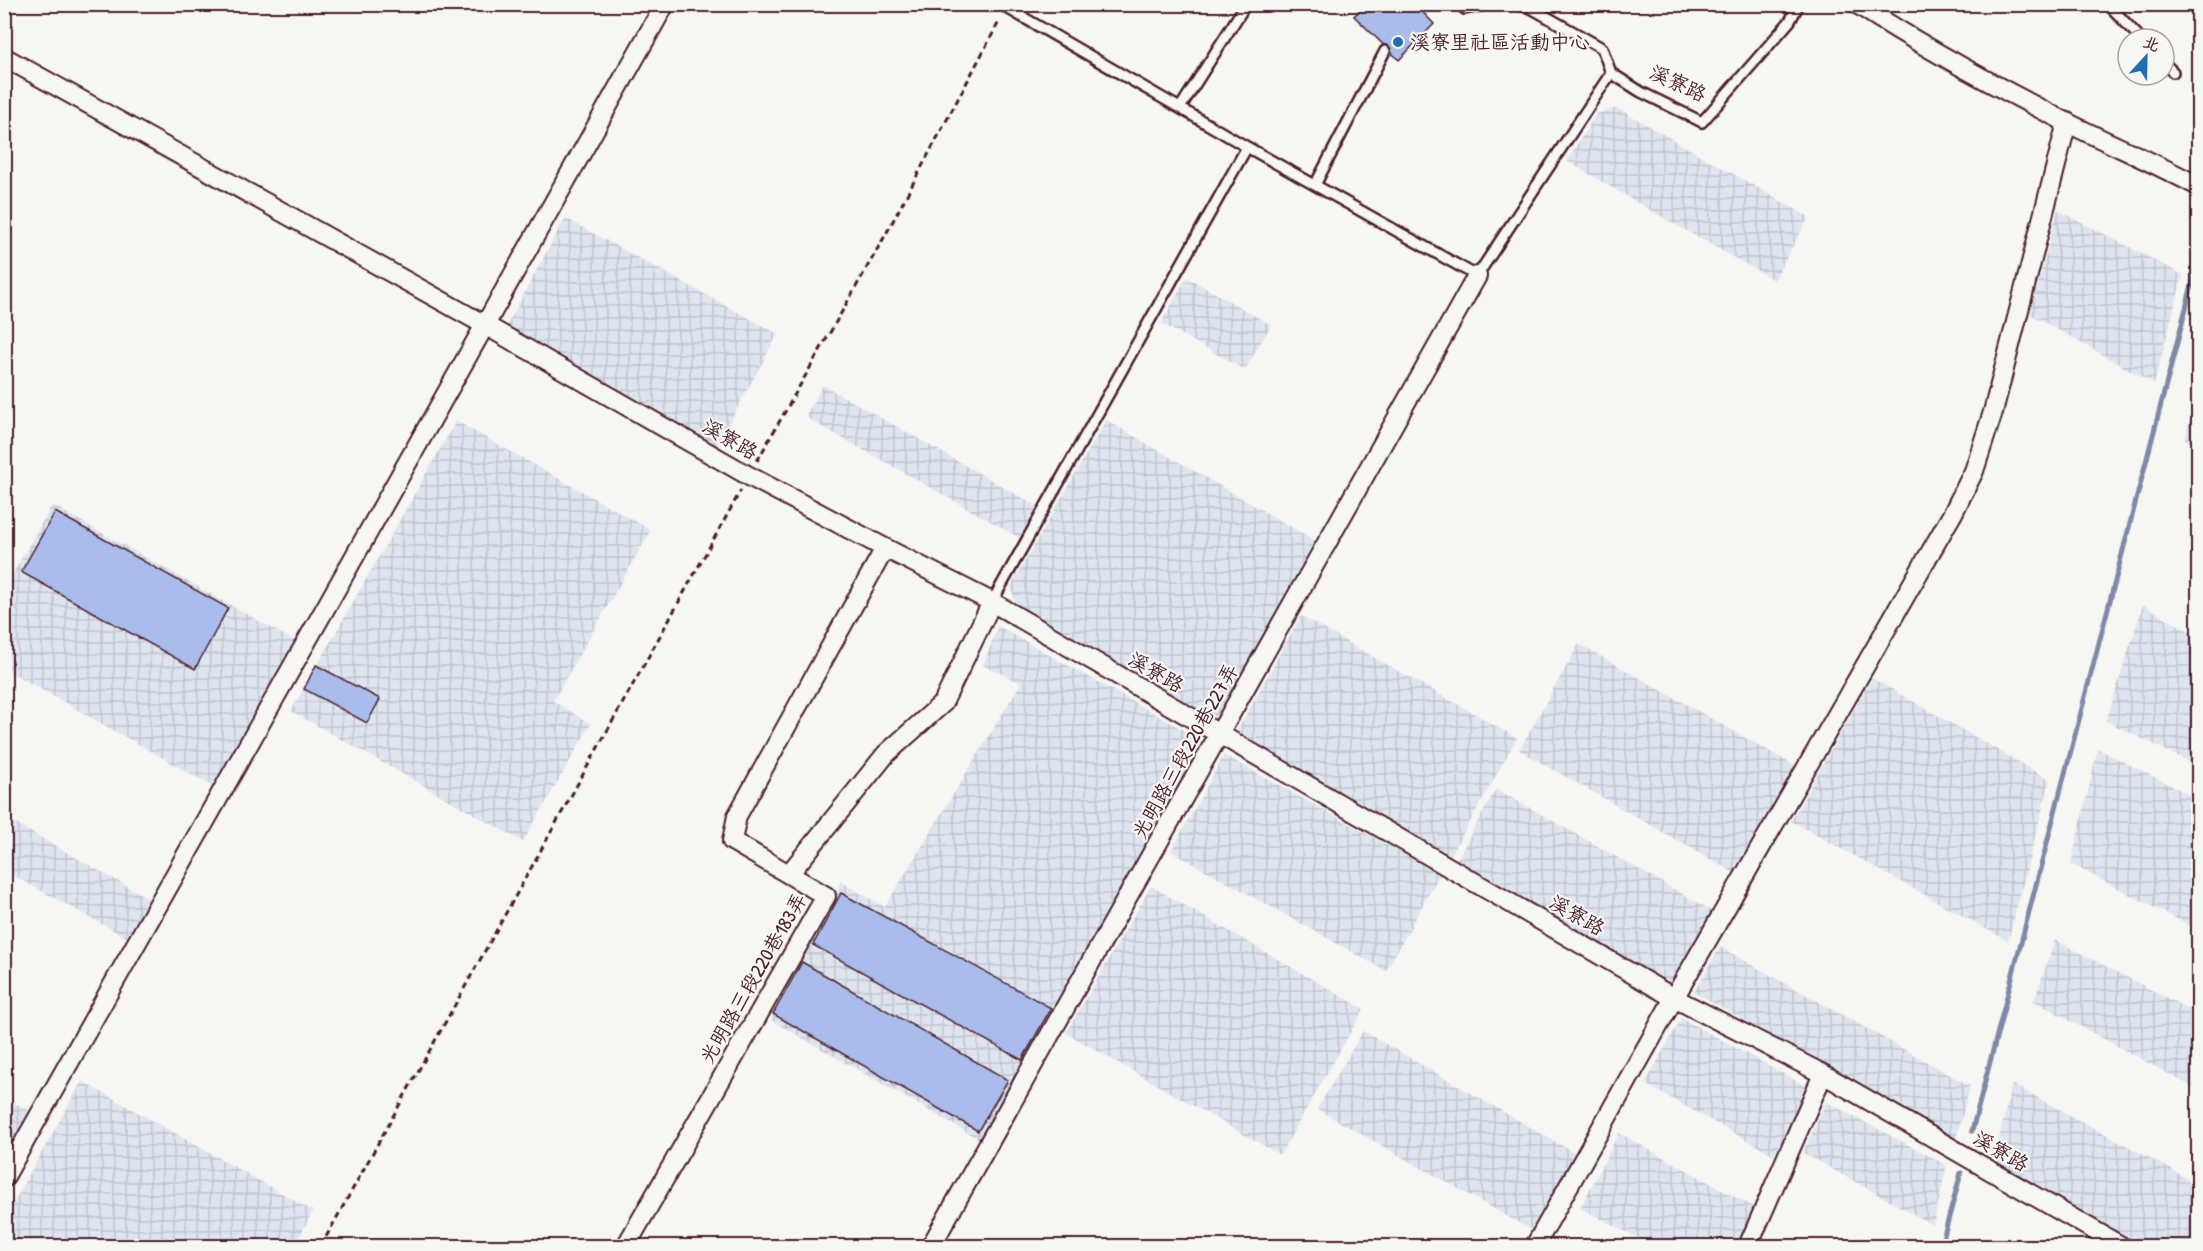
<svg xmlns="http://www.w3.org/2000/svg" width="2203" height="1251" font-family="'Patrick Hand','LXGW WenKai TC',sans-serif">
  <defs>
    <pattern id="industrial-grid" width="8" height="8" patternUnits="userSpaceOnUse" patternTransform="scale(1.5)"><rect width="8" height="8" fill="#dfe5f0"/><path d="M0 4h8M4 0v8" fill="none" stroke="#c1c4ce"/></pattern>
  </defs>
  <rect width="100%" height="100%" fill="#f6f6f2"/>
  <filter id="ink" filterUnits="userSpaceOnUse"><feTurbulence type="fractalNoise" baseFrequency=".0167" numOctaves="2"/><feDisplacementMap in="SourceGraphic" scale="12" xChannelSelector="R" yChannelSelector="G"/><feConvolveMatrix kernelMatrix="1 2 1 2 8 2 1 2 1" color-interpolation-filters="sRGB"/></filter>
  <g filter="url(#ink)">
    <!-- industrial -->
    <path fill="url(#industrial-grid)" d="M1617,108l192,109 -35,63 -105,-59 -102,-60 29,-47z
      M2058,210l125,65 -29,109 -124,-70z
      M565,218l213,116 -64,117 -203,-117 -5,-7z
      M1187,277l84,48 -26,45 -84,-47z
      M823,385l214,121 -17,32 -215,-121z
      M2198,387v59l-13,-7z
      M1106,420l213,123 -98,173 -25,5 -177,-106 -8,-29z
      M456,421l195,109 -98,171 38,23 -68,118 -232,-131z
      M52,505l244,137 -82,145 -209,-118v-82z
      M2143,605l55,31v130l-92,-45z
      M1301,616l216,122 -68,121 -216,-121z
      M998,626l207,116 -225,398 -209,-120 70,-138 44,25 136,-224 -38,-18z
      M1579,644l220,124 -61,107 -219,-125z
      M1872,678l178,102 -42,161 -217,-120z
      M2098,749l100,50v131l-127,-66z
      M1224,755l216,119 -54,97 -215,-120z
      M1496,789l220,124 -41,73 -219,-125z
      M4,817l149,84 -24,38 -124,-68z
      M1151,886l213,123 -84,146 -214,-122z
      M2055,940l143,74v76l-164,-89z
      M1720,947l250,139 -14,53 -262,-147z
      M1681,1018l130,71 -30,70 -136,-75z
      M1363,1031l217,125 -47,75 -216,-122z
      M82,1081l231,130 -18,35h-275l-15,-8v-20z
      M2012,1084l186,100v62h-61l-145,-78z
      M9,1100l21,11 -25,45v-44z
      M1826,1102l121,63 -14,60 -130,-72z
      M1619,1133l140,77 -16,36h-89l-74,-38z"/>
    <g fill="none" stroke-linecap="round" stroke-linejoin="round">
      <!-- stream -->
      <path stroke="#7e89a8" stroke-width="5" d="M1972,1131l226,-869
        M1941,1246l20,-73"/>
    </g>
    <!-- building -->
    <path fill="#aabceb" stroke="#4a1f2b" stroke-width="1.5" d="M1366,4h49l19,20 -35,36 -45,-44z
      M55,512l173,96 -33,61 -174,-97z
      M316,665l64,34 -13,24 -63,-34z
      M841,893l210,115 -29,52 -209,-115z
      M802,962l206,118 -30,51 -205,-117z"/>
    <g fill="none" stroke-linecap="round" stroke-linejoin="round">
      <!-- lane casing -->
      <g stroke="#4a1f2b" stroke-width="14">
        <path id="lane" d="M1459,4l6,5 25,-5
          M1515,4l16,4 71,40 9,25 30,19 61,30 88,-101 9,-17
          M2108,4l33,35
          M1007,8l240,139 230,129 134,-203
          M2164,63l9,9
          M1180,108l66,-104
          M1315,185l70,-134
          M992,602l255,-455"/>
      </g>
      <!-- street casing -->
      <g stroke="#4a1f2b" stroke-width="22">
        <path id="street" d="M665,4l-180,321 264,151 136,72 107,54 682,396 149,76 298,172
          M1857,4c67,44 138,82 209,118 44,22 89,41 132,64
          M4,57l481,268 -481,853
          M789,874l97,-120 57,-51 49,-101
          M626,1246l200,-350 -94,-55 5,-25 148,-268
          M931,1246l546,-970
          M1535,1246l139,-248 279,-485 21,-42 19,-59 74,-290
          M1748,1246l75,-172"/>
      </g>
      <!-- path -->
      <path stroke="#4a1f2b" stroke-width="3" stroke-dasharray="6 4.5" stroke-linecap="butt" d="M757,461l129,-227 114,-214
        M321,1246l420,-756"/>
      <!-- lane -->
      <use href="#lane" stroke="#f6f6f2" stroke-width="9"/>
      <!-- street -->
      <use href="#street" stroke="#f6f6f2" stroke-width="18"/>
    </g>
  </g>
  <!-- markers -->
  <circle fill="#1f6fb2" stroke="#f6f6f2" stroke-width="2" cx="1398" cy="42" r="6"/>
  <g text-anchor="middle" stroke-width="4.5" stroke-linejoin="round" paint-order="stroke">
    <!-- poi labels -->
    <g font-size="20" fill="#4a1f2b" stroke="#f6f6f2" text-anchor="start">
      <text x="1410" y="49">溪寮里社區活動中心</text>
    </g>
    <!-- street labels -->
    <g font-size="20" fill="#4a1f2b" stroke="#f6f6f2">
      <text transform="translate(1678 83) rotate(25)" y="7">溪寮路</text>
      <text transform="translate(730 439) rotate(30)" y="7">溪寮路</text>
      <text transform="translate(1156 672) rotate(30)" y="7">溪寮路</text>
      <text transform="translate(1185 751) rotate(-61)" y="7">光明路三段220巷227弄</text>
      <text transform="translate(1577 915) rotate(30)" y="7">溪寮路</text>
      <text transform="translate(753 978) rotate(-60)" y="7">光明路三段220巷183弄</text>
      <text transform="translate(2001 1151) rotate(30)" y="7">溪寮路</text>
    </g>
  </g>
  <!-- margin -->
  <rect width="2203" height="1251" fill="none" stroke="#f6f6f2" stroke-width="24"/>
  <rect x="12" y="12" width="2179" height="1227" fill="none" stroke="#4a1f2b" stroke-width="2" filter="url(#ink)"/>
  <!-- north arrow -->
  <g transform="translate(2146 57) rotate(22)"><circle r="28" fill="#f6f6f2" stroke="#b1a0a2" stroke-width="1.5"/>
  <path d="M0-4.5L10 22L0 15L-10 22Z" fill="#1f6fb2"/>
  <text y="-9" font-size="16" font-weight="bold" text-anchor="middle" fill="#4a1f2b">北</text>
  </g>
</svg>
